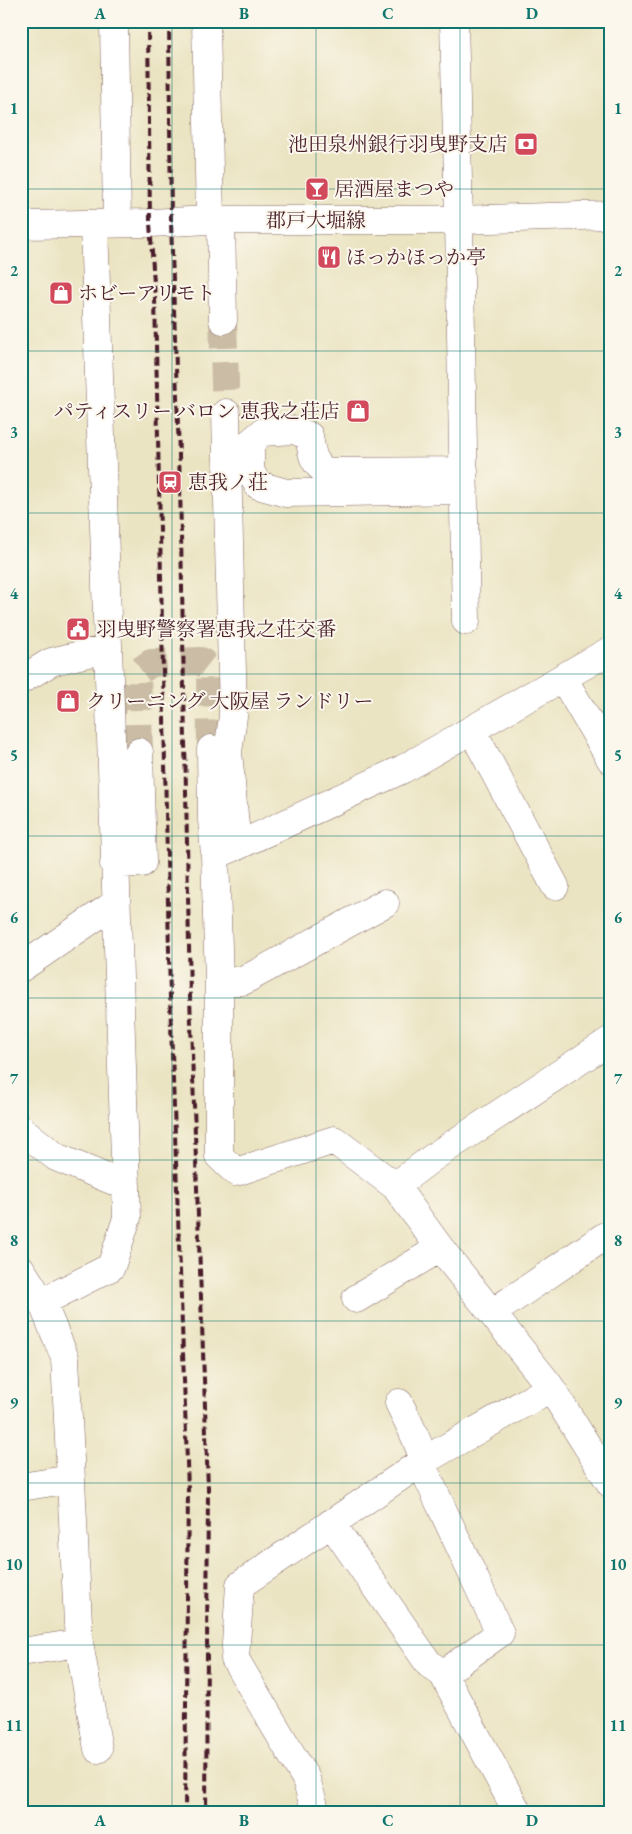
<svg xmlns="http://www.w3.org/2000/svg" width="632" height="1834" font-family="'EB Garamond','Noto Serif JP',serif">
  <rect width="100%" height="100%" fill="#fbf7ec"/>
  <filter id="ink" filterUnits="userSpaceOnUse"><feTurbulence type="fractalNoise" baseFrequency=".02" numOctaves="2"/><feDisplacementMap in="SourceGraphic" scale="10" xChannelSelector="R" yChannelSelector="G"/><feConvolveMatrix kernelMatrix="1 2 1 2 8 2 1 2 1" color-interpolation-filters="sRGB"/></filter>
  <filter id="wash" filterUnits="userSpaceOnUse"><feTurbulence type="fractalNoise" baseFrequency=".0096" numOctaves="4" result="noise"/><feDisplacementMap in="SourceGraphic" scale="20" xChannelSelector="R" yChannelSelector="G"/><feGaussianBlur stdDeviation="1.12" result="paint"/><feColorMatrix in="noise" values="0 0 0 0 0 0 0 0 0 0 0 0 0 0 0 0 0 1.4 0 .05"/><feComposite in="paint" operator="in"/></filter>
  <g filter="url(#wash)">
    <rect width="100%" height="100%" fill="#ebe4c3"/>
  </g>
  <g filter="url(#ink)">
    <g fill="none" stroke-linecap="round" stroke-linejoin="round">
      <!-- minor-tunnel -->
      <path stroke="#cbbda5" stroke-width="28" stroke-dasharray="28 14" stroke-linecap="butt" d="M223,320l3,93
        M139,752l-2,-79 14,-10 50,-2 9,7 1,81"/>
      <!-- minor casing -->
      <g stroke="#826460" stroke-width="29">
        <path id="minor" d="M114,21l3,202
          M206,21l4,199
          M454,21l5,199 7,401
          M221,220l2,100
          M226,413l7,303 -5,36 9,94 -22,9 4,125v176l17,16 98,-32 61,46 45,62 109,137 62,99
          M464,490l-178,3 -28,-8 -8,-14v-28l13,-11 31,-2 15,6c3,17 3,27 18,36l137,-1
          M563,678l48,82
          M21,680l30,-18 37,-9 20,-2
          M472,730l83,156
          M211,749l1,71 3,35
          M237,846l166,-77 208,-119
          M114,864l28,-1 -3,-111
          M21,968l95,-65
          M219,980l24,1 142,-78
          M21,1129l35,28 70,29
          M395,1186l40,-30 176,-116
          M21,1269l21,33 23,56 14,285 -58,9
          M356,1299l84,-51
          M42,1302l69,-35 16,-49 -33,-993
          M492,1313l113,-77
          M399,1403c11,23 24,46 27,71l74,159 -57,41
          M21,1487l50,-8
          M331,1523l98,141 14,10 75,139
          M79,1643l19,106
          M316,1813l-10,-34 -71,-120 5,-74 185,-125 115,-66 9,-9"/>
      </g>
      <!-- major casing -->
      <g stroke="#826460" stroke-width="29">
        <path id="major" d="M21,225l129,-2 60,-3h249l152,-5"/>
      </g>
      <!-- minor -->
      <use href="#minor" stroke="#fff" stroke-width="28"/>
      <!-- major -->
      <use href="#major" stroke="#fff" stroke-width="28"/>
      <!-- rail -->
      <path stroke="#4a1f2b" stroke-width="4" stroke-dasharray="8 4" stroke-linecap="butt" d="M148,21l2,202 5,75 15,700 18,491 -3,324
        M169,21l2,201 9,262 10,513 18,491 -2,325"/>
    </g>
  </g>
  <!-- grid -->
  <path fill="none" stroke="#0f766e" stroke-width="1" stroke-opacity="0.55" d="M172,21v1792M316,21v1792M460,21v1792M21,189h590M21,351h590M21,513h590M21,674h590M21,836h590M21,998h590M21,1160h590M21,1321h590M21,1483h590M21,1645h590"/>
  <!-- icons -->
  <defs>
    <g id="bank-square" transform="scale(1.25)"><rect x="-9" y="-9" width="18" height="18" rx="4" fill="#d1495b" stroke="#fbf7ec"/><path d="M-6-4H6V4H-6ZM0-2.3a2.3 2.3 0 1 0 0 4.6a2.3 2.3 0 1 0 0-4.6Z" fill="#fff"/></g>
    <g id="bar-square" transform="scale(1.25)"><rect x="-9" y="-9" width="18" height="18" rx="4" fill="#d1495b" stroke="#fbf7ec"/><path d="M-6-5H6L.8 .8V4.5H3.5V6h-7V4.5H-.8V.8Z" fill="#fff"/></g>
    <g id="restaurant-square" transform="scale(1.25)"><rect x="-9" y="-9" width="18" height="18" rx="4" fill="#d1495b" stroke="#fbf7ec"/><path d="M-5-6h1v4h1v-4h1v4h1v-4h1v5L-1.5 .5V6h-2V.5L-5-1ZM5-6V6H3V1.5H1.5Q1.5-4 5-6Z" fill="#fff"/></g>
    <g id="shop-square" transform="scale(1.25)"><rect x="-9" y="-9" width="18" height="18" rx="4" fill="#d1495b" stroke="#fbf7ec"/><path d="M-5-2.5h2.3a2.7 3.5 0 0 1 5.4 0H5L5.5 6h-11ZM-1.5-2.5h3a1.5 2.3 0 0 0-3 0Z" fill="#fff"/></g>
    <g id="station-square" transform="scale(1.25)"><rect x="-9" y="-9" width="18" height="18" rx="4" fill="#d1495b" stroke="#fbf7ec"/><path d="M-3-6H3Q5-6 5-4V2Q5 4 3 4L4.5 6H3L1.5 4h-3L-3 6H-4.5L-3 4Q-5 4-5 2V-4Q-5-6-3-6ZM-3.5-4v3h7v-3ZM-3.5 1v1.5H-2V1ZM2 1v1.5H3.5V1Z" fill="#fff"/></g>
    <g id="civic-square" transform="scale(1.25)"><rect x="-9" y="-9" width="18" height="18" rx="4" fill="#d1495b" stroke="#fbf7ec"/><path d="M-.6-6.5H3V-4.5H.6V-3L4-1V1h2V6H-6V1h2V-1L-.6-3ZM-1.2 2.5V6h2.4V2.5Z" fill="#fff"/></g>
  </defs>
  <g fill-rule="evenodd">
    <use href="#bank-square" x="526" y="144"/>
    <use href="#bar-square" x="317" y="189"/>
    <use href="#restaurant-square" x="329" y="257"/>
    <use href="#shop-square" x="61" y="293"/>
    <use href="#shop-square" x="358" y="411"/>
    <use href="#station-square" x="170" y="482"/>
    <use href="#civic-square" x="78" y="629"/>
    <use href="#shop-square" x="68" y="701"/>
  </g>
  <g text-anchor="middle" stroke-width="4" stroke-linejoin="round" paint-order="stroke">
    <!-- poi labels -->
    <g font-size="20" fill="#4a1f2b" stroke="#fbf7ec" text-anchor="start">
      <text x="508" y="151" text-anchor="end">池田泉州銀行羽曳野支店</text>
      <text x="334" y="196">居酒屋まつや</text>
      <text x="346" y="264">ほっかほっか亭</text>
      <text x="78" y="300">ホビーアリモト</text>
      <text x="340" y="418" text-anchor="end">パティスリー バロン 恵我之荘店</text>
      <text x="188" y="489">恵我ノ荘</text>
      <text x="96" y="636">羽曳野警察署恵我之荘交番</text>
      <text x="86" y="708">クリーニング 大阪屋 ランドリー</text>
    </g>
    <!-- street labels -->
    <g font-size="20" fill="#4a1f2b" stroke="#fbf7ec">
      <text x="316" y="227">郡戸大堀線</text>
    </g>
  </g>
  <!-- margin -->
  <rect width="632" height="1834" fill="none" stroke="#fbf7ec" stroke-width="55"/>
  <rect x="28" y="28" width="576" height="1778" fill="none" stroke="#0f766e" stroke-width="2"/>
  <g font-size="16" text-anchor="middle" font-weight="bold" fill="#0f766e">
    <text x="100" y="19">A</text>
    <text x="244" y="19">B</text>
    <text x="388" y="19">C</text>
    <text x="532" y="19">D</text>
    <text x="14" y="114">1</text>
    <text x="618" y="114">1</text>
    <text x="14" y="276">2</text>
    <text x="618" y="276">2</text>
    <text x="14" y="438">3</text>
    <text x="618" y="438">3</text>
    <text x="14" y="599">4</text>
    <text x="618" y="599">4</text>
    <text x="14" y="761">5</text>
    <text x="618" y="761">5</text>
    <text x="14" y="923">6</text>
    <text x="618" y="923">6</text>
    <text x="14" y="1084">7</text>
    <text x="618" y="1084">7</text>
    <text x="14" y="1246">8</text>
    <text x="618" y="1246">8</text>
    <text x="14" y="1408">9</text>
    <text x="618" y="1408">9</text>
    <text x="14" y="1570">10</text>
    <text x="618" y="1570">10</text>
    <text x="14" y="1731">11</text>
    <text x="618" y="1731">11</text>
    <text x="100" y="1826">A</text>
    <text x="244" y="1826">B</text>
    <text x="388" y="1826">C</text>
    <text x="532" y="1826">D</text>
  </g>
</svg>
